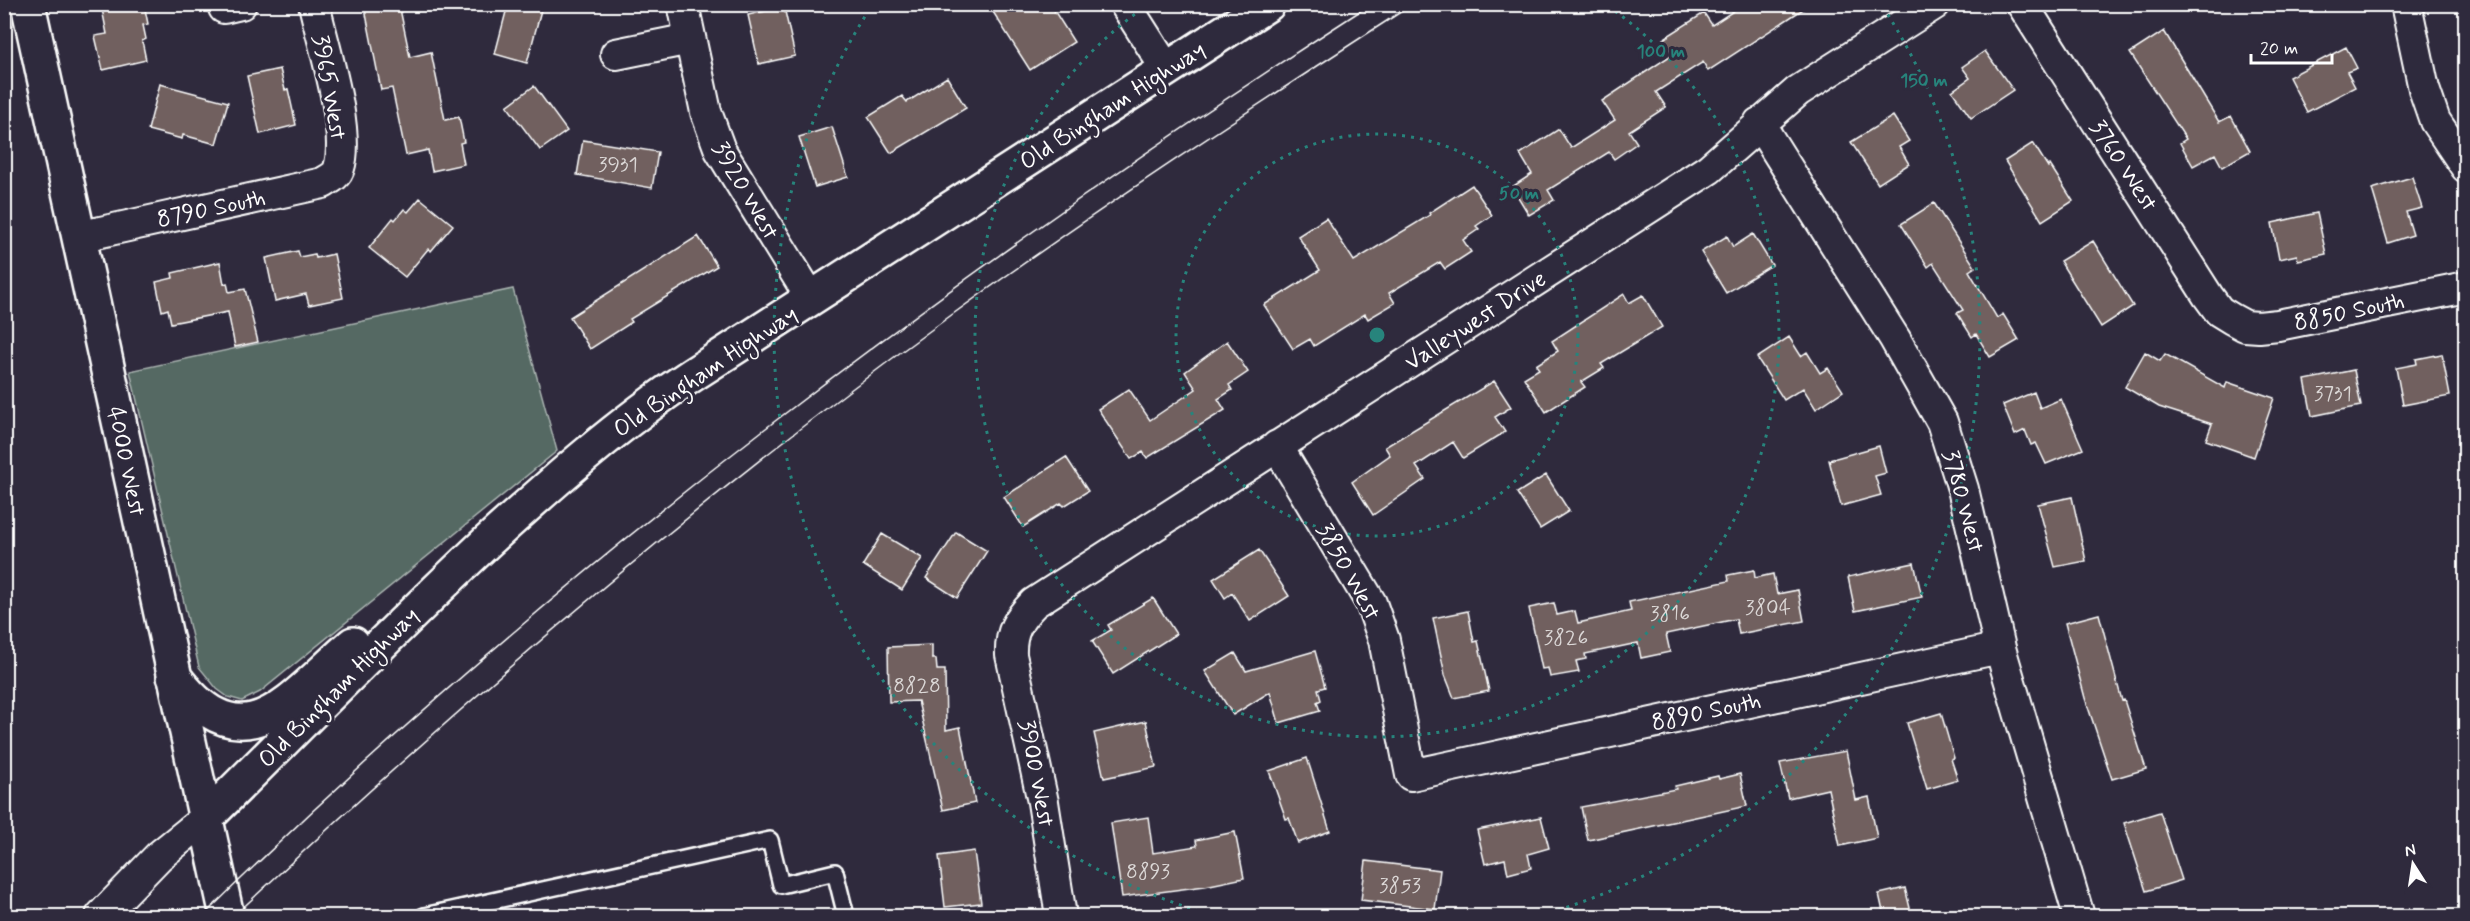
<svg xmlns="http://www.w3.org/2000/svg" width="2470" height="921" font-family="Mynerve,sans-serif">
  <rect width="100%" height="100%" fill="#2f2a3d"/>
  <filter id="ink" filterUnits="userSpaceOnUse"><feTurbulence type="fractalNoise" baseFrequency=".0167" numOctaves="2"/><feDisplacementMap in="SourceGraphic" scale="12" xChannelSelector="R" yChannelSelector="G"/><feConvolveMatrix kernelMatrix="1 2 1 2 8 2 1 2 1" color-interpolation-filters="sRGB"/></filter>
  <g filter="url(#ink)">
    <!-- green -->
    <path fill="#546963" stroke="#aab4b1" stroke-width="1.5" d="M513,289l44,162 -297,241 -18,9 -14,-4 -11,-8 -18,-22 -69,-296z"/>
    <!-- building -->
    <path fill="#71615e" stroke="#fff" stroke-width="1.5" d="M101,4h43l4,20 -5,1 3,14 -4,2 4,19 -43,10 -8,-34 12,-2z
      M364,4h35l11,53 21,-5 14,68 14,-3 5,25 -4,1 4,21 -32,7 -4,-21 -22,5 -14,-67 -11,2z
      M508,4l33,6 -14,53 -32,-9z
      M988,4h62l24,38 -44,28z
      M1744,4h67l-103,67 -5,-9 -47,30 10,15 -37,24 8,12 -23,16 -5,-7 -61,38 6,10 -25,15 -17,-28 20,-13 -12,-20 39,-25 12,19 44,-28 -13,-19 71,-47 -10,-15 41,-26 8,12z
      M784,7l11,49 -36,8 -11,-49z
      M2164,31l55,91 12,-6 19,35 -28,16 -7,-13 -22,12 -13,-23 6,-4 -56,-86z
      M2346,47l11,21 -10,4 8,15 -48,25 -18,-35z
      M1985,51l28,39 -42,28 -19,-27 18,-13 -8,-11z
      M280,69l5,21 3,-1 8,36 -36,9 -13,-58z
      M947,77l19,31 -75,45 -23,-36 34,-21 5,6z
      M160,84l68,18 -12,42 -33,-9 -1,4 -34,-9z
      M534,86l33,45 -27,19 -33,-44z
      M1893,116l16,25 -10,6 10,17 -31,20 -27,-42z
      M832,127l16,50 -33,10 -16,-50z
      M583,140l75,12 -6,36 -75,-13z
      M2033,143l15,24 2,-2 23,36 -31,20 -37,-60z
      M2412,177l10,31 -16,4 7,23 -25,8 -16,-54z
      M1472,185l20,30 -16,11 3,3 -16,11 8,12 -26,17 -5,-7 -51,31 6,10 -27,16 -3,-5 -51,32 -4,-7 -17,10 -29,-44 56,-35 -22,-34 28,-18 28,43 76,-46 -1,-2z
      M420,198l33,27 -22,26 -3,-2 -23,28 -36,-29 24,-30 2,2 9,-11 4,3z
      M1934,203l41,64 -6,4 28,47 6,-4 16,26 -29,17 -14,-23 -4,3 -15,-24 6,-3 -30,-47 -5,4 -27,-43z
      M2317,213l9,41 -28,6 -1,-5 -18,4 -7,-36z
      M1753,234l19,31 -46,28 -25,-41 26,-16 6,11z
      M698,236l19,30 -87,53 2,3 -42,27 -20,-32z
      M2093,241l40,65 -32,21 -41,-66z
      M298,251l2,6 15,-3 1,4 18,-4 9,44 -34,7 -3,-11 -31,7 -9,-43z
      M220,262l4,22 3,-1 2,9 16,-3 13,53 -23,5 -7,-35 -57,11 -3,-14 -6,2 -6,-29 17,-4 -1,-5z
      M1624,294l5,9 14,-8 19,32 -61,37 3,4 -23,14 4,5 -39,25 -22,-34 15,-9 -3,-4 22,-14 -6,-10z
      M1789,337l12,19 6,-4 13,21 8,-5 15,23 -27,18 -13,-21 -19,12 -27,-42z
      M1227,341l21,31 -19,13 3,5 -14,9 7,11 -78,48 -4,-6 -12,7 -33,-50 31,-20 21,31 46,-31 -11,-17z
      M2145,352l15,9 5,-7 60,34 2,-6 47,16 -20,59 -48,-17 6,-16 -53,-17 -34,-20z
      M2442,354l8,42 -47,9 -7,-37 21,-4 -1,-5z
      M2354,370l7,36 -49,10 -7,-36z
      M1494,381l17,26 -16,10 10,15 -42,26 -10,-16 -37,24 9,13 -52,36 -21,-33 38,-27 -5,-8z
      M2034,392l6,16 21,-9 22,50 -37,15 -10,-21 -5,2 -6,-15 -10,5 -12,-30z
      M1879,446l7,27 -11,3 6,19 -40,11 -12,-46z
      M1066,457l22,34 -24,15 -3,-3 -38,24 -19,-30z
      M1546,475l23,36 -29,18 -23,-36z
      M2072,497l14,64 -31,6 -17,-63z
      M956,532l31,19 -30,47 -31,-20z
      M882,534l40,24 -20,32 -39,-25z
      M1259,550l30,46 -39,25 -18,-28 -7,5 -12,-19z
      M1914,563l8,34 -67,14 -7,-34z
      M1754,570l1,8 18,-4 4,20 21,-4 6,31 -65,13 -3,-15 -70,15 4,18 -29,6 -3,-15 -53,11 1,5 -10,2 3,11 -29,5 -2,-9 -6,1 -13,-61 25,-5 3,12 18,-4 3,12 53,-12 -2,-9 100,-21 -1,-6z
      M1153,598l23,36 -63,40 -21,-33 19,-11 -3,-5z
      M1468,611l6,31 4,-1 11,50 -35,7 -9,-23 -12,-57z
      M2099,614l23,87 2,-1 22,69 -34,10 -27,-81 -20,-75z
      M932,645v14h4l1,11h8l1,60 14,-3 15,76 -32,7 -25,-109 -29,1 -1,-55z
      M1315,651l10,36 -7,2 3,11 -4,2 3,9 -41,12 -9,-31 -37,23 -28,-44 30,-18 11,18z
      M1941,713l13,45 -3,1 7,21 -31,9 -20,-66z
      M1146,721l10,46 -52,11 -10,-45z
      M1846,751l10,49 13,-3 8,41 -37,8 -12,-57 -40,9 -8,-35z
      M1307,758l23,73 -32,12 -9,-25 -3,1 -17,-48z
      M1740,774l7,32 -159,34 -7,-33 95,-18 -1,-3 43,-10 1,3z
      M2160,812l22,68 -36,11 -22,-68z
      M1148,817l5,36 44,-7 -1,-6 39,-8 9,46 -39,8 -83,11 -11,-74z
      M1541,817l8,31 -21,6 3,14 -23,6 -3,-15 -20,5 -8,-34z
      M974,851l7,52 -36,4 -6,-51z
      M1366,861l74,9 -5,39 -74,-9z
      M1905,888l7,28h-28l-5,-22z"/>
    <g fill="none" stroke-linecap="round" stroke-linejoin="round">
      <!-- lane casing -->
      <g stroke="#fff" stroke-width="20">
        <path id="lane" d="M424,916l346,-76 11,45 54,-13 11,44"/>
      </g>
      <!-- street casing -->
      <g stroke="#fff" stroke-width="34">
        <path id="street" d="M683,4l23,108 14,38 91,148
          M1125,4l42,66
          M2022,4l186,292 11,15 13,8 13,7 14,1 19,-2 188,-38
          M2406,4l18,85 11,32 31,46
          M224,8l17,-4
          M616,54l74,-15
          M1759,123l136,216 47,83 21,67 37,159 79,268
          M78,237l245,-54c6,-4 14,-7 16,-15 12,-38 -16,-123 -25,-164
          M1277,446l94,157 13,37 27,135 589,-127
          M101,916l58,-60 47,-38
          M1061,916l-18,-114 -32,-147c-1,-23 7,-36 23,-52l675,-434 89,-78 137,-87"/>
      </g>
      <!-- secondary casing -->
      <g stroke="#fff" stroke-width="38">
        <path id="secondary" d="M28,4l199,912
          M174,676c70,94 117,21 179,-32
          M206,818c94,-93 186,-187 282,-277 65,-59 130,-117 204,-166l576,-371"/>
      </g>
      <!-- lane -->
      <use href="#lane" stroke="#2f2a3d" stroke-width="15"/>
      <!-- street -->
      <use href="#street" stroke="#2f2a3d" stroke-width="30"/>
      <!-- secondary -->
      <use href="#secondary" stroke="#2f2a3d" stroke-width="33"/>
      <!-- tram -->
      <path stroke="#fff" stroke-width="1.5" d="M203,916c352,-347 753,-645 1168,-912
        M234,916c226,-212 461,-415 712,-597 153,-111 309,-213 467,-315"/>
    </g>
  </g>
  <!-- distance rings -->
  <g fill="none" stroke="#27847c" stroke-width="3" stroke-dasharray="3 6">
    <circle cx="1377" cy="335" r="201"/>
    <path d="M1608 6A402 402 0 1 1 1146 6"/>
    <path d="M1216 916A603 603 0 0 1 871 7M1883 7A603 603 0 0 1 1538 916"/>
  </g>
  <g text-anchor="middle" stroke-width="6" stroke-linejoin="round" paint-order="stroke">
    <!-- number labels -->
    <g font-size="21" fill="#dcd8d7">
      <text x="618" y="171">3931</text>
      <text x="2333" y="400">3731</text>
      <text x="1768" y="614">3804</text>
      <text x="1670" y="620">3816</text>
      <text x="1566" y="644">3826</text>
      <text x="917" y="692">8828</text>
      <text x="1148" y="878">8893</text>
      <text x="1400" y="892">3853</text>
    </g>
    <!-- street labels -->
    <g font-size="24" fill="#fff" stroke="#2f2a3d">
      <text transform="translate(330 87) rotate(80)" y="8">3965 West</text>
      <text transform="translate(1112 105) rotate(-33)" y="8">Old Bingham Highway</text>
      <text transform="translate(2124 165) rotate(57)" y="8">3760 West</text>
      <text transform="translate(746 190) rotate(60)" y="8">3920 West</text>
      <text transform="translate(211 208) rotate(-12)" y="8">8790 South</text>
      <text transform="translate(2349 311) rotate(-12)" y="8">8850 South</text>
      <text transform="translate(1475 320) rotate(-33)" y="8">Valleywest Drive</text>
      <text transform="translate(705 371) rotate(-34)" y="8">Old Bingham Highway</text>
      <text transform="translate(127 461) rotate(78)" y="8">4000 West</text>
      <text transform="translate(1964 501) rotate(75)" y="8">3780 West</text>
      <text transform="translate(1349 571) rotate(61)" y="8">3850 West</text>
      <text transform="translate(338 687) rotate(-45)" y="8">Old Bingham Highway</text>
      <text transform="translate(1706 711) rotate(-12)" y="8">8890 South</text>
      <text transform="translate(1037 773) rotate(79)" y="8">3900 West</text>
    </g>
  </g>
  <circle cx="1377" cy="335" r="9" fill="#27847c" stroke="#2f2a3d" stroke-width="3"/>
  <g font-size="18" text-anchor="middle" font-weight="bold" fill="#27847c" stroke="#2f2a3d" stroke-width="6" stroke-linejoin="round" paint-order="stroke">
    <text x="1661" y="57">100 m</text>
    <text x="1924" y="86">150 m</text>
    <text x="1519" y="199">50 m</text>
  </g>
  <!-- margin -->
  <rect width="2470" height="921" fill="none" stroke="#2f2a3d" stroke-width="24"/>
  <rect x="12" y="12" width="2446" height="897" fill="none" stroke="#fff" stroke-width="2" filter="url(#ink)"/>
  <!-- north arrow -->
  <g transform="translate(2413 864) rotate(348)" stroke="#2f2a3d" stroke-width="4.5" paint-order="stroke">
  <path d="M0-4.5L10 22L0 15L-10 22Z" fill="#ffffff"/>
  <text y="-9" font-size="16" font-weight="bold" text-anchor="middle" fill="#ffffff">N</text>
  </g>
  <!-- scale -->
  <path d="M2251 54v9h81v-9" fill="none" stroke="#ffffff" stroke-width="3"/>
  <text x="2260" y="54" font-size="18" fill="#ffffff" stroke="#2f2a3d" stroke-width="4.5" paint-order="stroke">20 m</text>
</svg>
